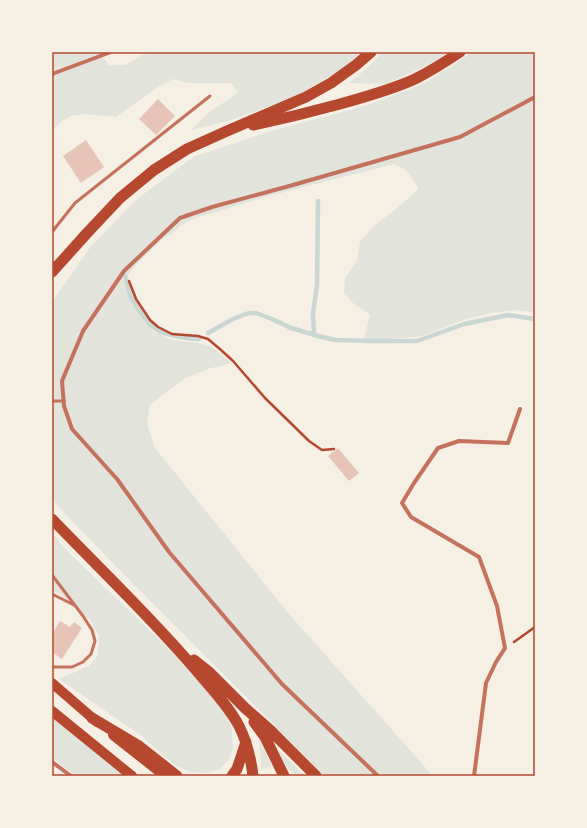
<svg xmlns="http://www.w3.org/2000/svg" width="587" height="828" font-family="Poppins,sans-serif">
  <rect width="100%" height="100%" fill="#f6efe4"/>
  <!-- green -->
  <path fill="#e2e4dc" d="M52,52h46l11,13h16l23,-13h213l-14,14 -52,31 -70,25 -34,8c7,-7 13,-14 21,-20 9,-6 18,-11 26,-18l-7,-9h-43l-15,-4 -15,8 -42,30 -32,-3 -13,2 -10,6 -9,9z
    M383,52h65l-20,13 -42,19 -37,-1 17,-14z
    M471,52h64v260l-21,-2 -23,3 -25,6 -44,17 -33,3h-25l6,-24 -17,-12 -9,-10 1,-15 12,-17 3,-20 16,-17 20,-15 23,-20 -13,-19 -12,-6 -129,33 -69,21 -9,4 -8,5 -6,6 -8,4 -30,29 -10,13 7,24 9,14 11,14 20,9 26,3 14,4 20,16 -24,6 -23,9 -35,27 -3,18 8,25 134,166 144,162h-109c-89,-92 -181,-180 -269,-273l-3,-5v-196l39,-56 46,-47 56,-42 78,-26 97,-26 57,-22 43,-28z
    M52,533l16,19 95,91 41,44 19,24 9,17 1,21 -5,12 -10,9 -15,3 -13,-1 -15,-7 -36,-31 -80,-55 30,-13 9,-11 1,-19 -9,-16 -28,-25 -10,-4z
    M52,716l76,60h-52l-24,-18z
    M259,738l13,29 -11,2v-5z
    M278,750l27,26c-17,0 -20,-13 -27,-26z"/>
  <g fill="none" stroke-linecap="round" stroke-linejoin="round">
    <!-- stream -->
    <path stroke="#c9d6d2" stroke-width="4.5" d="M125,276l6,22 7,11 12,16 10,7 20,5 15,2h4
      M208,333l25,-14 16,-6h7l16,6 19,9 31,9 14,3 35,1h46l47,-17 44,-9 27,4
      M314,335l-1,-22 4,-28 1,-84"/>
  </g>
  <!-- building -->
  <path fill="#e6c5b7" d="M158,99l17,17 -19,19 -17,-16z
    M86,140l18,27 -23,16 -18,-27z
    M338,448l21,25 -10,8 -21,-25z
    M60,621l10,6 4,-5 8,6 -20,31 -10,-7v-18z"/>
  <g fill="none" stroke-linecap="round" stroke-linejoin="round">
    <!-- path -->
    <path stroke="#b5482f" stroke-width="2.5" d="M129,281l7,18 14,21 8,7 14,7 26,2 10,3 13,11 12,11 32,37 44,43 13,9 12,-1
      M514,642l21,-15"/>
    <!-- service -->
    <path stroke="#c5725c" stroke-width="3" d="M52,232l23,-29 135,-107
      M52,401h12
      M52,575l31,41 9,14 3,11 -4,13 -8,8 -11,5h-20
      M52,594l22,11"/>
    <!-- minor -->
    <path stroke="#c5725c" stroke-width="4" d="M52,74l59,-22
      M52,762l19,14
      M378,776l-96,-92 -113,-132 -52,-73 -45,-50 -8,-23 -2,-25 21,-50 41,-60 56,-53 32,-11 81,-22 167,-48 75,-40
      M474,776l12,-93 10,-21 9,-14 -8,-42 -18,-49 -68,-40 -9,-14 12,-20 24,-35 21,-7 49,2 12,-34"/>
    <!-- primary -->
    <path stroke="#b5482f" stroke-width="10" d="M52,683l45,39
      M52,711l80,65
      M113,735l52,41"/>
    <!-- trunk -->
    <path stroke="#b5482f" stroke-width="11" d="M253,125c29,-6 58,-13 87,-21 25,-7 51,-14 75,-25 16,-8 30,-17 45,-27
      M52,272l36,-40 32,-34 34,-28 33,-21 40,-18 79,-34 25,-14 25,-18 15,-13
      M52,519c48,50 98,97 143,150 15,18 33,36 44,57 8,16 12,33 14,50
      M194,660l14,11 37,37 25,22 46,46
      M92,718l47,28 38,30
      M254,722l11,15 19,39
      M232,776l5,-7 9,-27"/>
  </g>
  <!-- border -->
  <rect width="587" height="828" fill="none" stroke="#f6efe4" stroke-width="106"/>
  <rect x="53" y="53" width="481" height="722" fill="none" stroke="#b5482f" stroke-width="1.5"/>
</svg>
